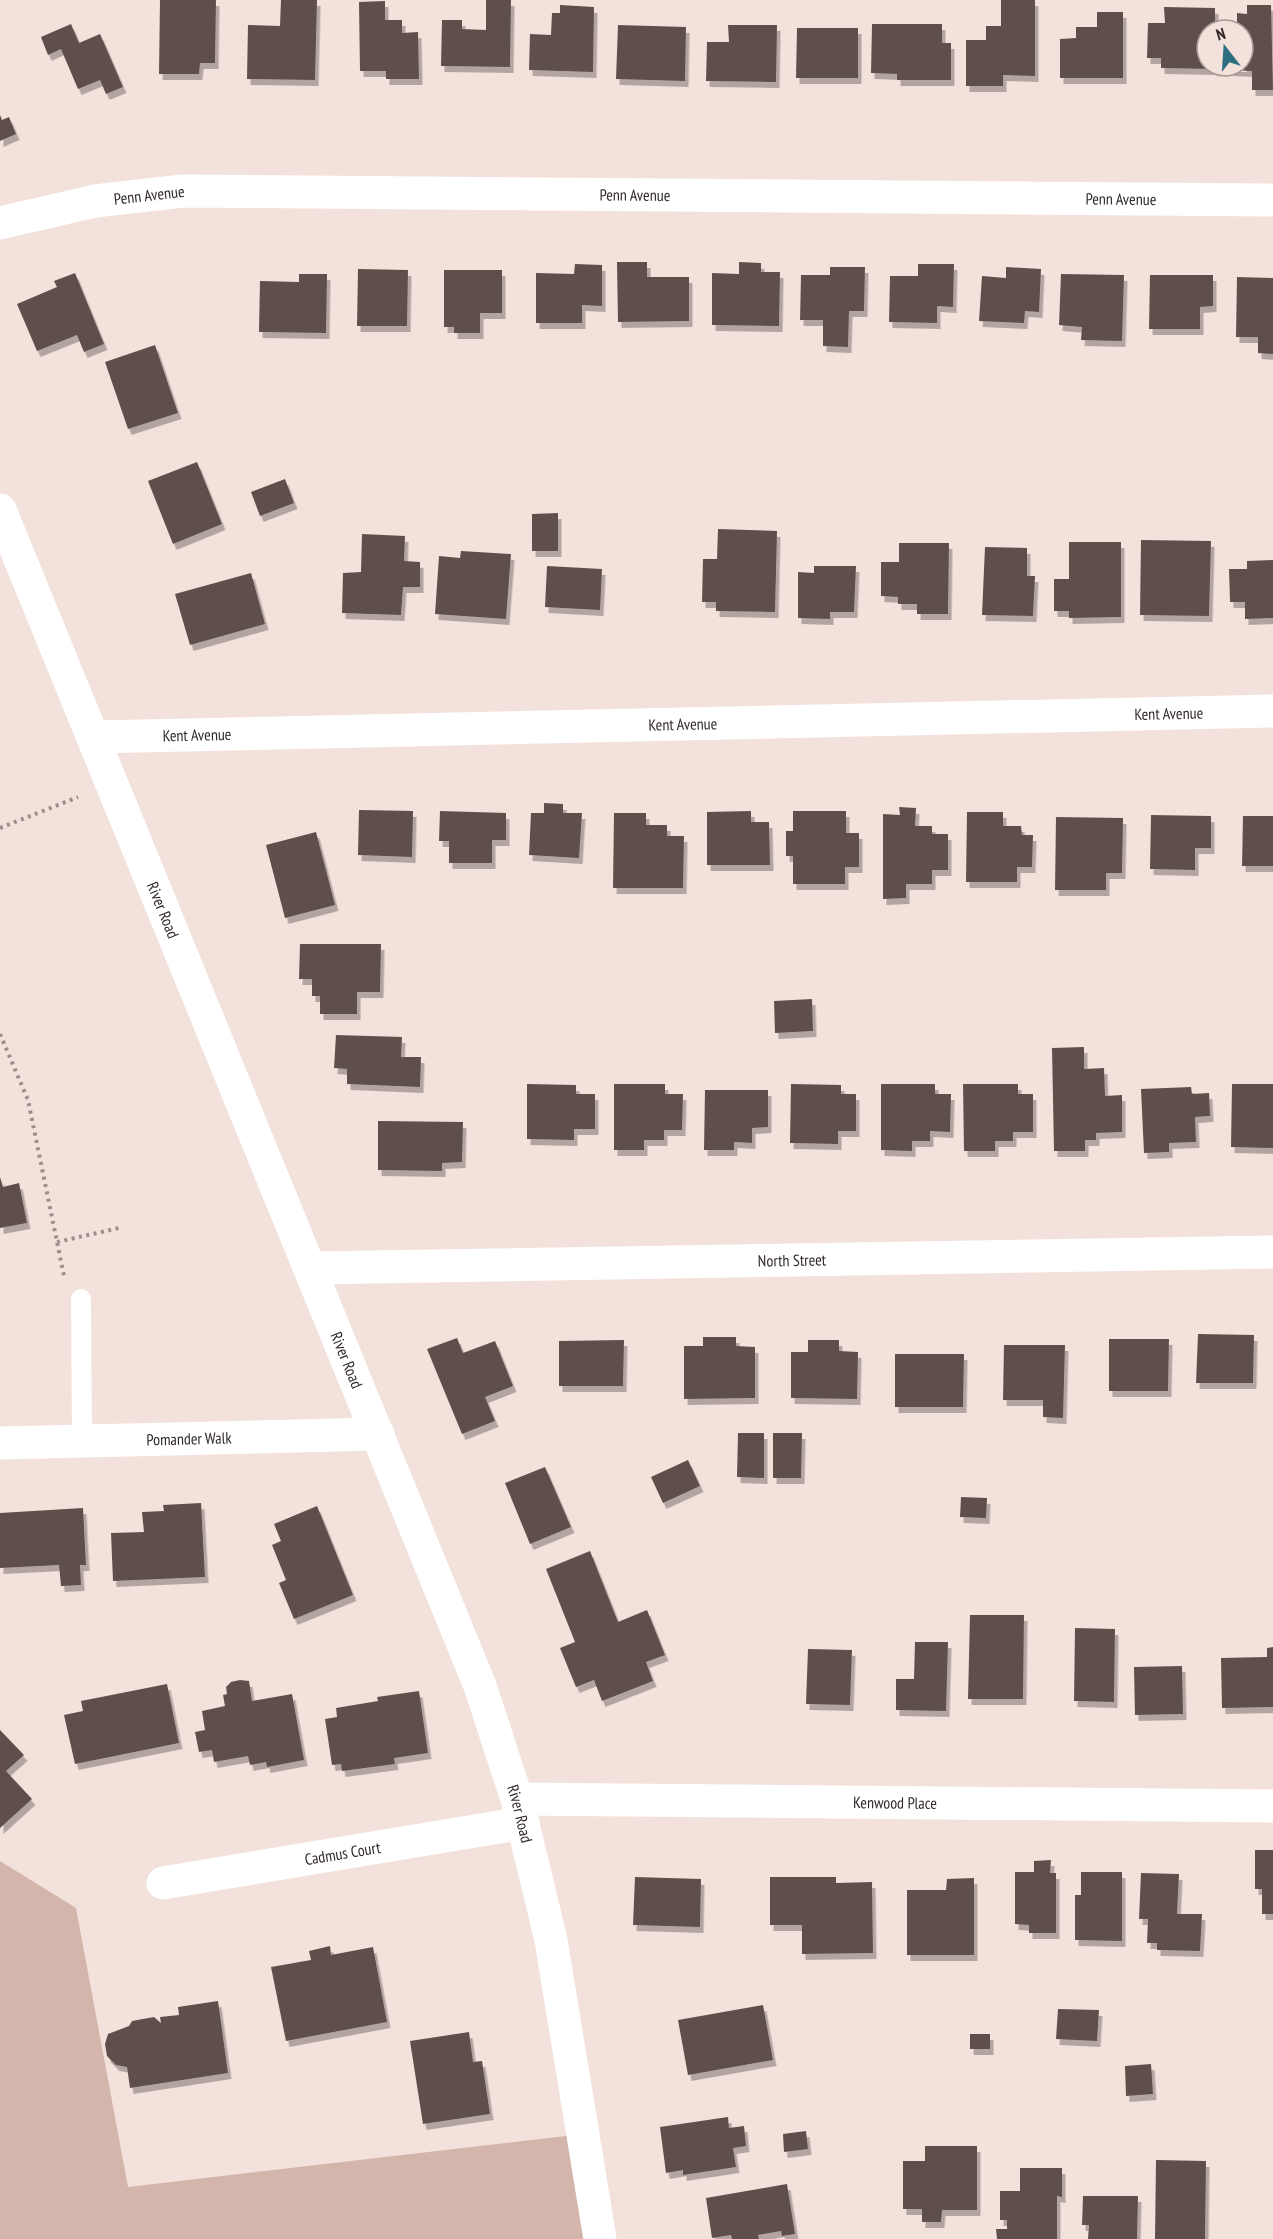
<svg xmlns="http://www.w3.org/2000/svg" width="1273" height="2239" font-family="'PT Sans Narrow',sans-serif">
  <defs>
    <filter id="shadow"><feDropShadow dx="3.5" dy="6" stdDeviation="0" flood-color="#0004"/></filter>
  </defs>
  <rect width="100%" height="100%" fill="#f3e1db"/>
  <!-- green -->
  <path fill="#d3b5ab" d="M0,1861l76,47 52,279 455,-53 17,105h-600z"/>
  <!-- building -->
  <path fill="#5e504b" filter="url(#shadow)" d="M160,0h56l-1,63h-15l-1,11h-40z
    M281,0h36l-2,80 -68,-1 1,-54 32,1z
    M486,0h25l-1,67 -69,-1 1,-46h20v9l24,1z
    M1001,0h34v76l-32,-1v11h-37v-46h20v-14h15z
    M385,1v19h17v13l16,-1 1,47h-33v-8h-26l-1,-69z
    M560,5l34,2 -1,65 -64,-2 1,-36 21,1 1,-22h8z
    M1247,5h24l2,85h-21v-19l-22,-1v-4h13v-36h-12v-3l6,1v-15l10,1z
    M1164,7l51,1v22h-8v36h7v3l-53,-1v-10h-14l1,-35h17z
    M1097,12h26v66h-63v-39l16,-1v-11h21z
    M71,24l8,19 21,-9 23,53 -17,7 -6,-14 -22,9 -17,-40 -13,6 -7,-18z
    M872,24h70v19h9v37h-54v-6l-26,-1z
    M618,25l68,2 -1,54 -69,-2z
    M728,25h49l-1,57 -70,-1 1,-39h22z
    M797,28h61v50h-62z
    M0,115l2,5 7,-3 7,17 -16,7z
    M617,262h30v15h42v44l-71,1z
    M739,262l22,1v9h19l-1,54 -67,-1v-52l27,1z
    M575,264l27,1v41l-20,-1v18h-46v-50l38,1z
    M918,264h36l-1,43 -16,-1v17l-48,-1 1,-46h28z
    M830,267h35l-1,44h-15l-1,36 -25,-1v-26h-23l1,-45h29z
    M1006,267l35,2 -2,43 -14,-1 -1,12 -45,-2 3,-45 24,2z
    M358,269l50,1 -1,56h-50z
    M444,270h58v43h-22v20h-26v-6h-10z
    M75,273l29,71 -20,8 -7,-17 -40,16 -20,-47 40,-17 -3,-6z
    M299,274h28l-1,59 -67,-1 1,-51 39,1z
    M1061,274l63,1 -2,66 -41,-1 1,-13 -23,-2z
    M1150,275h63v31l-13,1v22h-51z
    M1237,277l36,1v76l-15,-1v-16h-22z
    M155,345l23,68 -50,16 -23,-67z
    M197,462l25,62 -49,20 -25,-63z
    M285,479l9,24 -34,13 -9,-24z
    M558,513v38h-26v-37z
    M718,529l59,2 -2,81 -59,-1v-9h-14l1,-43h14z
    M362,534l43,2 -1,25 16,1v25h-17l-2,28 -59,-2 1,-40 18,-1z
    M1141,540l70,1 -2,75 -69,-1z
    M1069,542h52v75l-52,1v-7h-15v-32h15z
    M899,543h50l-1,71h-31v-10h-19v-7l-17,-1v-34h18z
    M985,547l42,1v28h8l-2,40 -51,-1z
    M461,551l50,3 -5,65 -71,-5 4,-58 21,2z
    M1273,560v58l-28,1v-17h-15l-1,-33h18v-8z
    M547,566l55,3 -2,41 -55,-3z
    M814,566h42l-2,46h-24v7l-32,-1v-46l16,1z
    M251,573l14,51 -75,21 -15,-51z
    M544,803l19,1v9h19l-3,45 -50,-3 2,-42h13z
    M899,807l17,1 -1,18h17v8h16v36h-16v14h-26v14l-23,1v-85l17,1z
    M359,810l54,1 -1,46 -54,-2z
    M440,811l66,2v27h-14v23h-43v-22h-10z
    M751,811v11h18l1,43h-63v-53z
    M793,811h53v22h13v34h-14v17h-52v-28h-7v-25h7z
    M967,812h36v14h18l1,9h11l-1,32h-15v15h-51z
    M614,813h32v12h21v11h17l-1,52h-70z
    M1151,815l60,1v32h-16v22l-45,-1z
    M1243,816h30v50h-31z
    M1056,817l67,1 -1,55h-16v17h-51z
    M316,832l19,73 -50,13 -19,-73z
    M300,944h81l-1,48h-23v22h-37v-18h-8v-17h-13z
    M812,999l1,32 -38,2 -1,-32z
    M336,1035l66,2 -1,20h20l-1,30 -73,-3v-15l-13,-1z
    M1084,1047v22l20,-1 1,28 17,-1v37l-26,1v7h-11v11h-31l-2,-103z
    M527,1084l49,1v9h19v35h-21v11l-47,-1z
    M614,1084h51v10h18l-1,36h-18v10h-20v10h-30z
    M791,1084l50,1v9h15v37h-18v13l-48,-1z
    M881,1084h54v10h16l-1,38 -20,-1v10h-18v10l-31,-1z
    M963,1084h55v10h15v38h-20v9h-18v10h-31z
    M1232,1084h41v64l-42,-1z
    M1191,1087l1,7 17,-1 1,23 -15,1 1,25 -27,1v9l-25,1 -3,-64z
    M705,1090h63v37l-16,1v15l-18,-1v8h-30z
    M378,1121l85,1 -1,40 -20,1v8l-64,-1z
    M0,1177l3,10 16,-4 8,40 -27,5z
    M1198,1334l56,1 -1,48h-57z
    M703,1337h33v9l19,1v51l-71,1v-53h19z
    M457,1338l6,15 32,-12 18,45 -28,11 10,24 -33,13 -35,-85z
    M1109,1339h60l-1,52h-59z
    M624,1340l-1,46h-64v-45z
    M808,1340h31v11l19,1 -1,47 -66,-1v-46h17z
    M1004,1345h61l-2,73 -20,-1v-17h-40z
    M895,1354h69l-1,53h-68z
    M738,1433h26v45l-27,-1z
    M773,1433h29l-1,45h-28z
    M688,1460l12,26 -37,17 -12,-26z
    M545,1467l26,60 -41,17 -25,-61z
    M961,1497l26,1 -1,20 -26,-1z
    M201,1503l4,74 -92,4 -2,-48 33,-1 -2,-20 22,-1 -1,-6z
    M317,1506l36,89 -59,24 -15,-36 7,-3 -14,-35 9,-4 -7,-17z
    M83,1508l3,57h-6l1,20 -20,1 -2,-21 -59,3v-55z
    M590,1551l28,71 29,-12 18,45 -19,7 7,19 -51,20 -8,-21 -18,7 -16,-39 15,-6 -29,-73z
    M970,1615h54l-1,84h-55z
    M1075,1628l40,1 -1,73 -40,-1z
    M915,1642h33l-2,69 -50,-1v-31h18z
    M1273,1647v60l-51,1 -1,-50 46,-1v-9z
    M808,1649l44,1 -2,55 -44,-1z
    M1182,1666l1,48 -48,1 -1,-48z
    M240,1680l9,1 3,20 40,-7 12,66 -37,7 -1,-5 -16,3 -2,-9 -34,6 -2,-12 -13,2 -4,-20 10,-2 -3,-19 23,-5 -2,-11 4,-1 -1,-7 5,-5z
    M167,1684l12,59 -104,21 -11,-49 19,-4 -2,-10z
    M419,1691l9,62 -34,5 1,6 -53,7 -1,-7 -9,1 -7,-46 12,-2 -1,-9 42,-7 -1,-4z
    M0,1730l24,25 -18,16 26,28 -32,29z
    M1255,1850h18v64h-11v-25h-7z
    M1051,1860l-1,13h6v60h-27v-8l-14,-1v-52h19v-11z
    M1081,1872h41v69l-47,-1v-45h6z
    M1141,1873l38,1 -2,40h25l-2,37 -43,-1v-7h-10l1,-24h-9z
    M635,1877l66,2 -1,48 -67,-2z
    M770,1877h66v6l36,-1 1,71 -71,1v-29h-32z
    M974,1878v77h-67v-65h39l1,-11z
    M330,1946l1,9 42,-8 14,75 -101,19 -15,-74 40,-7 -2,-9z
    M218,2001l10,72 -98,15 -3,-21 -11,-2 -9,-9 -2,-12 3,-10 21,-8 3,-5 22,-4 7,6 -1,-6 19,-2 -1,-8z
    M763,2005l10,55 -85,15 -10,-55z
    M1058,2009l41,1 -2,31 -41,-2z
    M469,2032l4,30 9,-1 8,53 -67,10 -13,-83z
    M970,2034h20v15h-20z
    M1151,2064l2,30 -27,2 -1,-30z
    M728,2117l1,11 15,-2 2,20 -13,2 3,19 -53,8v-5l-17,3 -6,-46z
    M806,2131l2,18 -24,3 -1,-18z
    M925,2146h52v64h-35l-1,12h-19v-13h-19v-48h22z
    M1156,2160l50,1 -1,78h-50z
    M1020,2168h42v29l-5,-1v43h-60l-1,-10h11v-9h-7v-29h20z
    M787,2184l8,50 -13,2 -1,-5 -23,4 1,4h-27l-1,-4 -19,3 -6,-40z
    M1083,2196h55l-1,43h-49l1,-14h-7z"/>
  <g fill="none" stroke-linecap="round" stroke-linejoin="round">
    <!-- path -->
    <path stroke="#9c8f8b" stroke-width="4" stroke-dasharray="3 4.5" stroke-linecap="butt" d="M0,828l78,-31
      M0,1034l28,66 36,176
      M57,1242l62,-14"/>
    <!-- service -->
    <path stroke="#fff" stroke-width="20" d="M81,1299l1,142"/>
    <!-- minor -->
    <g stroke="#fff" stroke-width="33">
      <path id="s1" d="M0,223l95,-22 88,-10 1090,9"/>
      <path id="s2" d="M93,737l1180,-26"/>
      <path id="s3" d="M310,1268l963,-16"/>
      <path id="s4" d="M0,1443l378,-9"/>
      <path id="s5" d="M517,1799l756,7"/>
      <path id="s6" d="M163,1883l360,-60"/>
    </g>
    <!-- secondary -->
    <path stroke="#fff" stroke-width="33" id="s7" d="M0,510l480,1176 37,113 34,141 49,299"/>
  </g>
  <g text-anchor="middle" stroke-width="6" stroke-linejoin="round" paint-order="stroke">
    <!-- street labels -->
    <g font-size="16" fill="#312a28" stroke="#f3e1db">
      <text dy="6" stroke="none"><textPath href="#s1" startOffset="152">Penn Avenue</textPath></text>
      <text dy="6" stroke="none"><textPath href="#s1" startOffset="638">Penn Avenue</textPath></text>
      <text dy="6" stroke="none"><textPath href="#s1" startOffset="1124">Penn Avenue</textPath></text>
      <text dy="6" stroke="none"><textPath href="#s2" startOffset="1076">Kent Avenue</textPath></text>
      <text dy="6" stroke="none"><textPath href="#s2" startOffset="590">Kent Avenue</textPath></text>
      <text dy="6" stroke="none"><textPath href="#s2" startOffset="104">Kent Avenue</textPath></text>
      <text dy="6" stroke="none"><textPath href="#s7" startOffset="432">River Road</textPath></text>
      <text dy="6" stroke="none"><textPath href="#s3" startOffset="482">North Street</textPath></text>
      <text dy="6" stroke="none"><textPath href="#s7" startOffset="918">River Road</textPath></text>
      <text dy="6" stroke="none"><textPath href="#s4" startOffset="189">Pomander Walk</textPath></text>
      <text dy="6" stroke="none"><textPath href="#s5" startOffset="378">Kenwood Place</textPath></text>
      <text dy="6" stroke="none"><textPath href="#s7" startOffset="1404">River Road</textPath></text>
      <text dy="6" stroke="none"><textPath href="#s6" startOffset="182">Cadmus Court</textPath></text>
    </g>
  </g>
  <!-- north arrow -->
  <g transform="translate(1225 48) rotate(343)"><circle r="28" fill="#f3e1db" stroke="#a59893" stroke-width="1.5"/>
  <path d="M0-4.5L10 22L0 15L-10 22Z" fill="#2d6f81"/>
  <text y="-9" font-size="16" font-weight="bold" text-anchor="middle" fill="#312a28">N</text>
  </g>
</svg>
